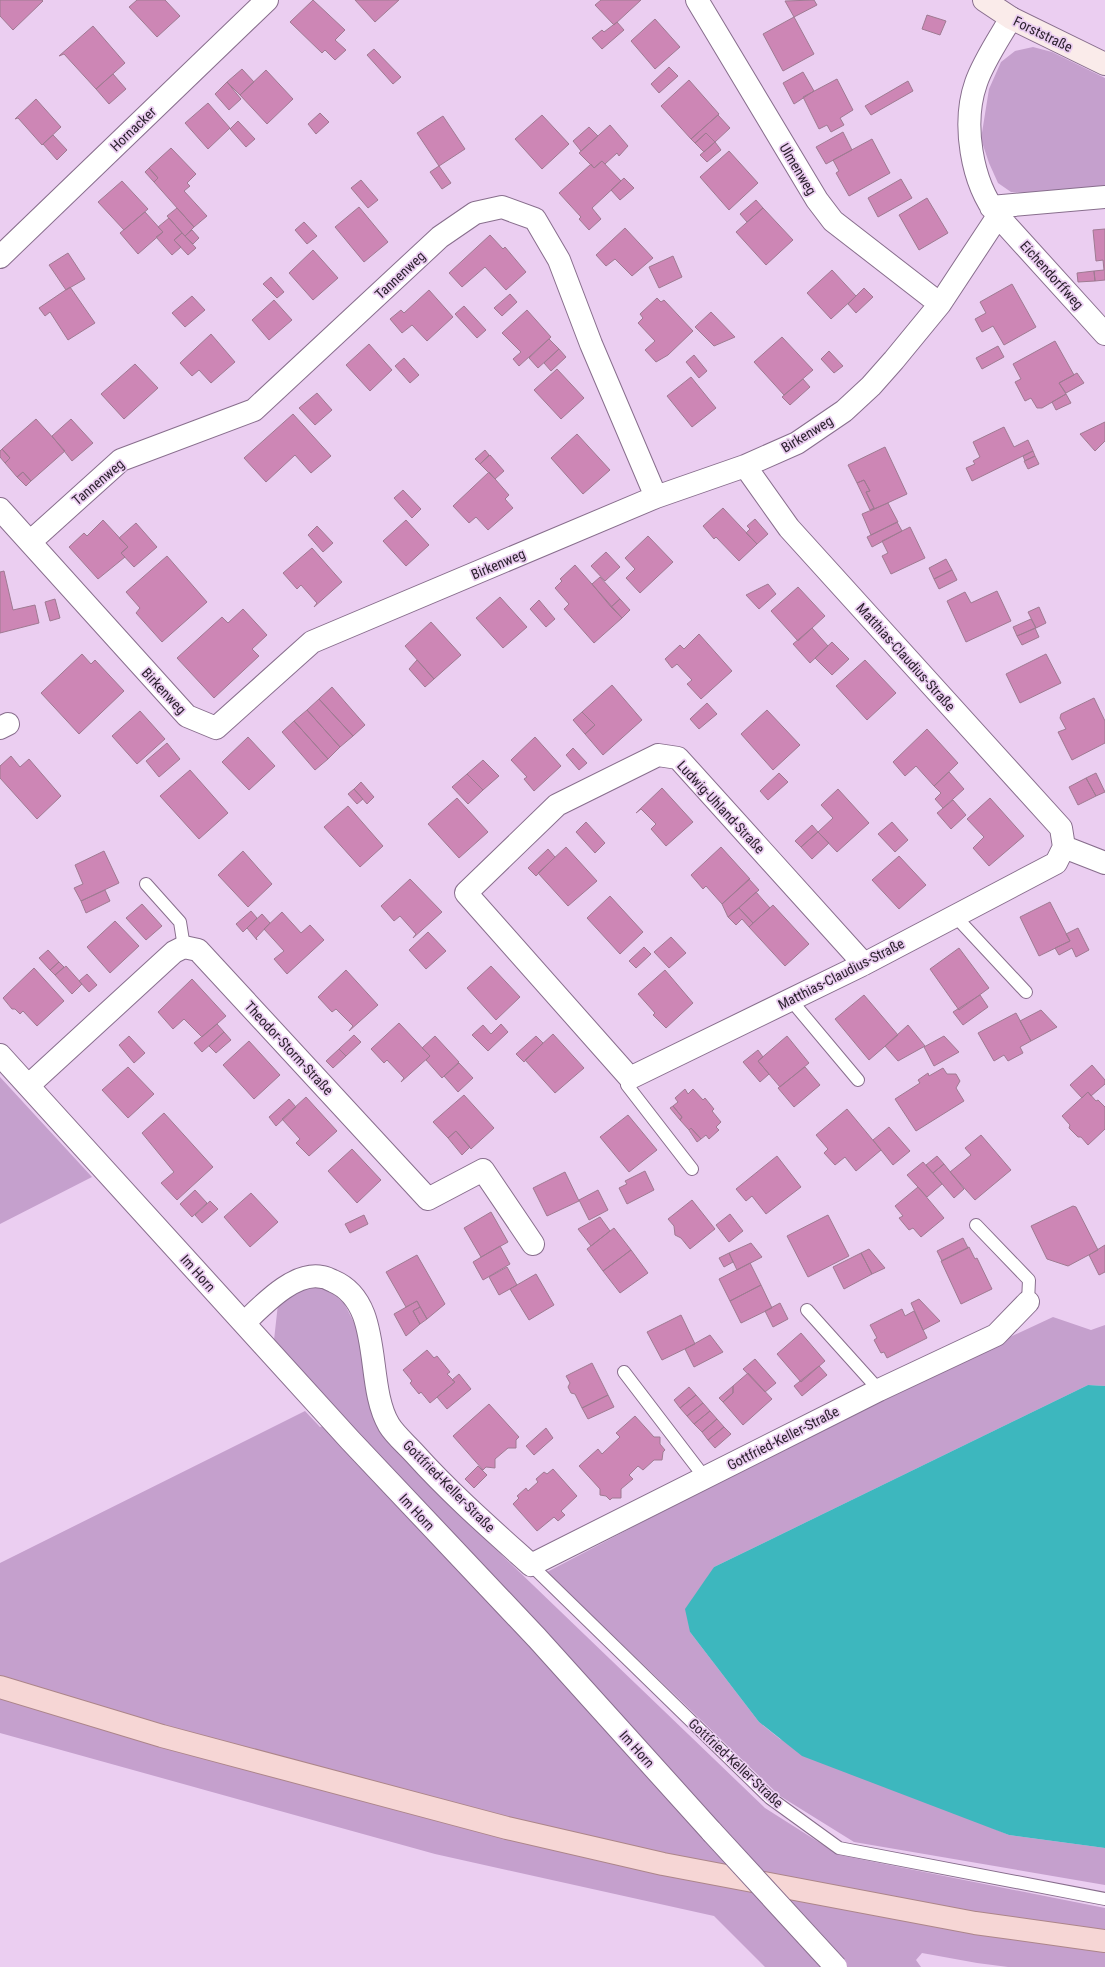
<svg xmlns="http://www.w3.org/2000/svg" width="1105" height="1967" font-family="'Roboto Condensed',sans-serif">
  <rect width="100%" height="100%" fill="#ebcef1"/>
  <!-- green -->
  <path fill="#c5a0cd" d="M1033,47l19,5 53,26v110l-62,6 -32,-2 -13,-9 -9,-20 -8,-24 8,-50 12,-27 14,-11z
    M0,1077l92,100 -92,47z
    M311,1284l17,6 16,13 20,39 3,30 65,116 333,320 74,47 266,53v59h-97l-31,-4 -55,-10 -6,7 5,7h-156l-51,-51 -279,-62 -435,-121v-170l305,-152 15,16 23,-6 -69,-81 4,-36z
    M1053,1317l38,13 14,-5v61l-17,-1 -374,182 -24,65 69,90 21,17 229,96 96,13v37l-251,-43 -74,-46 -233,-224 344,-180z"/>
  <!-- water -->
  <path fill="#3db7be" d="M1088,1385l17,1v462l-96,-13 -207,-79 -43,-34 -69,-90 -5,-23 29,-42z"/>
  <!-- building -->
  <path fill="#cd86b5" stroke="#9f7a92" d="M0,0h42l1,1 -30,29 -13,-14z
    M137,0h28l15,16 -23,21 -28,-30z
    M313,0l32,30 -10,10 11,10 -11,10 -10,-10 -3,3 -32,-31z
    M355,0h44l-24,22z
    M601,0h40l-27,25 -19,-20z
    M814,0l3,5 -23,12 -9,-16z
    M927,15l19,6 -6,14 -18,-6z
    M794,17l20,37 -31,17 -20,-37z
    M655,19l25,28 -25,22 -24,-28z
    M617,22l7,8 -22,19 -10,-11 10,-8 2,2z
    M93,26l32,37 -29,26 -32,-35 -5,2z
    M374,49l27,28 -8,7 -26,-29z
    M669,67l9,9 -19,17 -8,-9z
    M242,69l12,13 -14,13 -13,-13z
    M266,70l27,29 -26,25 -27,-29z
    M803,72l11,19 -20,13 -11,-21z
    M113,74l13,15 -17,15 -13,-15z
    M837,79l16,31 -13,8 4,7 -13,7 -4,-7 -8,4 -16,-32z
    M689,80l30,34 -28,25 -30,-33z
    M908,81l5,10 -42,24 -6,-9z
    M227,82l14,17 -12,11 -14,-16z
    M36,99l25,28 -19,18 -24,-27 -3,1z
    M208,103l22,25 -22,21 -23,-26z
    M320,113l9,9 -13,12 -8,-10z
    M542,115l27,29 -27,25 -27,-30z
    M718,115l12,13 -15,14 -9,-9 -11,10 -4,-4z
    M443,116l22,33 -26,17 -22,-33z
    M238,121l17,18 -9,8 -16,-18z
    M610,125l18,21 -9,10 -2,-3 -12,11 -3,-3 -8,7 -15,-15z
    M589,127l9,9 -17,15 -8,-10z
    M843,132l9,18 -26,14 -10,-17z
    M706,133l9,9 -11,10 -9,-9z
    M53,135l14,15 -10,10 -14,-16z
    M872,139l18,34 -41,23 -13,-23 3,-2 -6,-11z
    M715,142l6,8 -14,12 -7,-7z
    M171,148l25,26 -9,9 3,3 -6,5 23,25 -13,11 -40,-45 4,-4 -9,-10z
    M729,151l29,32 -29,27 -29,-33z
    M602,161l19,20 -29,27 9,11 -12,11 -10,-11 2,-2 -22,-24 32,-29 3,4z
    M439,166l12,17 -9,6 -12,-17z
    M149,168l9,10 -4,4 -9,-10z
    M624,178l10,10 -14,12 -9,-10z
    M901,179l11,19 -34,19 -10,-19z
    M361,180l17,20 -10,8 -17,-20z
    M122,181l26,28 -24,21 -26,-28z
    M927,198l21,35 -29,17 -20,-35z
    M756,200l7,8 -16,14 -7,-8z
    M359,207l29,35 -24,20 -29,-35z
    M177,208l17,19 -9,9 -18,-20z
    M763,208l30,32 -27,25 -30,-33z
    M145,212l18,20 -25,22 -18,-21z
    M169,218l13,15 -8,7 7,7 -9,8 -16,-18 7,-5 -5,-5z
    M304,222l13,14 -10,8 -12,-14z
    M625,228l28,30 -21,18 -17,-17 -9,7 -10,-11z
    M1105,229v51l-10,1 -1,-10 10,-1 -1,-10 -7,1 -3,-31z
    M192,230l7,8 -6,6 -8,-8z
    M182,233l14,15 -8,7 -14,-15z
    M490,235l13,14 2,-2 21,25 -20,18 -21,-23 -23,20 -13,-14z
    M313,250l25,28 -25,22 -24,-27z
    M68,253l17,26 -19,11 -17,-25z
    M673,256l9,21 -23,11 -10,-21z
    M832,270l24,26 -25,23 -24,-26z
    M1094,271l1,10 -17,1 -1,-9z
    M271,277l13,15 -7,6 -14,-14z
    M1012,284l24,43 -32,18 -11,-19 -11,6 -7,-13 11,-6 -6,-11z
    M70,287l25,36 -27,17 -18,-28 -5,4 -6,-8z
    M864,288l9,9 -17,16 -8,-9z
    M429,290l24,27 -26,24 -15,-16 -10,8 -12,-14 11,-9 3,3z
    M510,294l7,8 -15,14 -8,-8z
    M192,296l13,14 -20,17 -13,-14z
    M657,298l4,4 3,-2 29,31 -25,24 -12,7 -11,-12 10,-9 -17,-18 5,-5 -3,-4z
    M274,300l18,20 -23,20 -17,-20z
    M464,306l22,24 -9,8 -22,-24z
    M527,310l24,27 -32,29 -6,-7 8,-7 -19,-19z
    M711,312l24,25 -21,9 -19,-19z
    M211,334l24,28 -24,21 -12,-13 -7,6 -12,-13z
    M782,337l31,33 -29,25 -30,-33z
    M549,339l10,10 -21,19 -9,-10z
    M1055,341l19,34 -15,8 7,11 -24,14h-5l-6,-10 -6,3 -10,-19 6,-3 -8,-15z
    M369,344l23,26 -22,21 -24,-26z
    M998,346l6,11 -22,12 -6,-11z
    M559,349l7,8 -15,14 -7,-8z
    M829,351l14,15 -9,7 -13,-14z
    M694,355l13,16 -8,7 -13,-16z
    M404,358l15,17 -9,8 -15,-17z
    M135,364l23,24 -34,31 -23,-25z
    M557,369l27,29 -23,21 -27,-29z
    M1077,373l7,10 -18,10 -7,-10z
    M691,377l25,31 -24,19 -25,-31z
    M803,379l7,8 -20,18 -8,-8z
    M317,393l15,17 -17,15 -16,-17z
    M1066,394l5,9 -15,7 -4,-8z
    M293,414l38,42 -20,17 -16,-18 -29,27 -22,-24z
    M36,419l29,32 -34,30 -8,-9 -6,5 -12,-14 5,-5 -8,-9z
    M71,419l22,24 -21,18 -20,-25z
    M1105,422v19l-10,10 -15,-17z
    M1004,427l10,20 14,-7 5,11 -61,30 -6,-13 9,-4 -2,-3 7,-4 -7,-15z
    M577,434l33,36 -27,24 -32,-36z
    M885,447l22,47 -37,17 4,-3 -8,-16 4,-1 -6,-11 -7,3 -9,-18z
    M2,449l8,9 -5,5 -5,-6v-6z
    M485,450l4,5 -9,9 -5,-5z
    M1033,451l2,5 -10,5 -2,-5z
    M490,455l14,16 -9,8 -15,-15z
    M1035,456l4,8 -11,5 -4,-8z
    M23,472l8,9 -5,5 -9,-9z
    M489,472l20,23 -4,4 8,9 -25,22 -12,-13 -7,6 -16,-17z
    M864,480l6,11 -4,1 8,16 -4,2 -13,-27z
    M403,490l18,19 -9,9 -18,-20z
    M888,503l10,19 -27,13 -9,-21z
    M723,508l34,36 -18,17 -23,-24 -2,2 -11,-13z
    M755,519l13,15 -11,10 -11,-11 4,-4 -3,-3z
    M103,520l25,27 -7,6 4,4 -27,22 -29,-32 15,-14 3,3z
    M406,520l23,25 -23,21 -23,-25z
    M897,522l5,9 -30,16 -5,-10z
    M136,523l21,24 -23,20 -13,-14 7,-6 -9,-9z
    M317,526l16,17 -10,9 -15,-17z
    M910,527l15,31 -34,16 -9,-18 6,-3 -6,-12z
    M648,536l25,26 -33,31 -14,-15 9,-9 -10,-11z
    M312,548l30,34 -28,25 3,-4 -16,-18 -4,4 -14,-16z
    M606,552l14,15 -15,14 -14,-15z
    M167,556l40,46 -45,40 -26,-29 4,-5 -14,-16z
    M946,559l6,11 -18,9 -5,-11z
    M575,565l47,53 -28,25 -30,-34 5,-5 -14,-16 7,-7 -2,-2z
    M952,570l5,10 -18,9 -5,-10z
    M4,571l9,39 22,-5 4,18 -39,10v-61z
    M600,577l20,22 -9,8 -19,-23z
    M768,584l8,10 -17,15 -13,-14z
    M798,587l27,29 -27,25 -27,-30z
    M997,591l14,30 -45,21 -19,-41 18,-9 6,11z
    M500,597l27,30 -24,21 -27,-30z
    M55,599l5,19 -10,3 -5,-19z
    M620,599l10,11 -8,8 -11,-11z
    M539,600l16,19 -9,8 -16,-18z
    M1039,607l7,16 -10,5 -8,-16z
    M243,609l24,26 -15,14 7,7 -45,42 -37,-40 45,-41 6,6z
    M1031,619l5,9 -19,8 -4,-9z
    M431,622l30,33 -27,24 -29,-33z
    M812,628l16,18 -18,17 -17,-19z
    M1035,628l4,9 -17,8 -5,-9z
    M699,634l33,37 -31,28 -14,-15 5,-4 -15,-16 -5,4 -7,-9 15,-14 4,4z
    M832,642l17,17 -17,16 -17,-17z
    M82,654l9,10 4,-4 29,31 -45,43 -38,-41z
    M1046,654l15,29 -41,20 -14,-29z
    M417,660l17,19 -9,8 -16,-18z
    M865,660l31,33 -29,27 -31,-34z
    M612,685l30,35 -39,35 -18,-21 10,-9 -13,-13z
    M332,687l33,38 -12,11 -34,-37z
    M1094,698l11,23v22l-33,17 -14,-28 8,-3 -6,-11 1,-4z
    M319,699l34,37 -13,11 -33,-37z
    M707,703l10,11 -18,15 -9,-10z
    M307,710l33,37 -12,12 -34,-38z
    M767,710l33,35 -27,25 -32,-36z
    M140,711l25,28 -28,25 -25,-28z
    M582,712l13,13 -10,9 -12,-14z
    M294,721l34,38 -13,11 -33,-38z
    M927,729l31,34 -24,23 -18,-20 -11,10 -12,-14z
    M248,737l27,29 -26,24 -27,-28z
    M535,737l26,29 -27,25 -10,-12 3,-2 -16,-17z
    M167,743l13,16 -21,18 -13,-16z
    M573,748l14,15 -8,7 -13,-15z
    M11,756l9,11 9,-8 32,37 -24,23 -37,-41v-12z
    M483,760l16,16 -16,14 -16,-16z
    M190,770l38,43 -29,26 -39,-43z
    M949,772l15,17 -21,19 -8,-9 6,-6 -7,-7z
    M779,773l9,9 -20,18 -8,-9z
    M1096,773l9,19 -9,4 -10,-18z
    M467,774l16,16 -15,14 -16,-17z
    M1086,778l10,18 -18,9 -9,-18z
    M361,782l13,15 -7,7 -13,-15z
    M662,788l31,34 -27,24 -15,-17 5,-5 -15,-15 -5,4z
    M354,789l9,10 -6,5 -9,-10z
    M838,789l31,34 -32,29 -19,-20 15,-14 -12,-13z
    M457,798l31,34 -29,26 -31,-34z
    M990,798l34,38 -35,30 -16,-18 11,-11 -17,-18z
    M953,800l13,15 -15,14 -14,-16z
    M348,806l35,40 -23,21 -36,-40z
    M586,822l19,21 -10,10 -19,-21z
    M892,822l16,18 -13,12 -17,-18z
    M812,825l6,7 -17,15 -6,-6z
    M818,832l11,11 -17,16 -11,-12z
    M566,847l31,34 -29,25 -30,-33z
    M721,847l29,32 -28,25 -16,-18 -3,3 -12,-14z
    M548,849l7,8 -19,19 -8,-8z
    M104,851l15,32 -38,18 -7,-13 9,-4 -8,-19z
    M243,851l29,33 -24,23 -30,-32z
    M899,856l27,29 -27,24 -27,-29z
    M410,879l32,33 -29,26 3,-4 -16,-18 -6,5 -13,-15z
    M749,879l10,11 -31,27 -6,-13z
    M105,890l5,11 -24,12 -5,-12z
    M756,892l14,16 -17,15 -14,-15z
    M610,896l33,36 -23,22 -33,-36z
    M1050,902l20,39 -31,15 -19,-39z
    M142,904l20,22 -16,14 -20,-22z
    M773,905l36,39 -24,22 -36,-39z
    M739,908l14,15 -4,4 -7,-8 -6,6 -8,-8z
    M251,911l6,7 -14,14 -7,-8z
    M282,912l19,21 9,-8 14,15 -37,34 -13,-15 10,-8 -20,-22z
    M262,914l8,9 -14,15 1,2 -10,-12z
    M115,921l24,25 -29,27 -23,-26z
    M1078,928l11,22 -13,7 -4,-9 -13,7 -4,-7 15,-7 -4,-7z
    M428,932l18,19 -20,18 -17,-19z
    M671,937l15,16 -17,15 -15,-16z
    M644,947l7,7 -15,14 -7,-7z
    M959,948l30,40 -30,22 -29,-41z
    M48,950l11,12 -9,8 -11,-12z
    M59,962l5,5 -9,8 -5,-5z
    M66,966l16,18 -10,10 -17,-19z
    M491,966l29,31 -24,23 -29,-32z
    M34,968l30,33 -27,25 -14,-15 -3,3 -5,-5h-3l-9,-11z
    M346,970l32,35 -29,26 4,-5 -17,-17 -4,3 -14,-15z
    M665,970l28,33 -27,25 -13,-13 2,-2 -17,-19z
    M87,974l10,11 -8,7 -10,-11z
    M192,979l34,37 -24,21 -18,-18 -11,10 -15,-17z
    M864,995l34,40 -29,25 -34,-41z
    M980,995l8,12 -25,18 -10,-13z
    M1041,1010l16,17 -26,14 -11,-20z
    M1016,1013l15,28 -11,6 3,6 -15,8 -4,-6 -10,6 -16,-28z
    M399,1023l31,33 -29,26 3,-4 -17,-18 -3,3 -13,-14z
    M217,1024l7,8 -22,20 -8,-9z
    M501,1024l7,8 -20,19 -16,-16 11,-10 8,9z
    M908,1025l17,21 -27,15 -13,-15z
    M224,1032l7,8 -15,13 -7,-7z
    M553,1034l31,34 -29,25 -30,-33z
    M354,1035l7,7 -15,14 -7,-7z
    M129,1036l16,17 -11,10 -15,-18z
    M435,1036l24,26 -17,16 -16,-18 4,-4 -8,-8z
    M536,1036l7,7 -19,19 -8,-8z
    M787,1036l22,27 -29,24 -22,-26z
    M944,1036l15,16 -25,14 -10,-19z
    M249,1041l31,34 -26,24 -31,-34z
    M339,1049l7,7 -13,12 -7,-7z
    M758,1050l5,7 -5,4 11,13 -9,8 -17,-20z
    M459,1063l14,15 -15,14 -14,-16z
    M1092,1065l13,15v4l-14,12 -3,-4 -6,6 -12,-13z
    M128,1067l26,27 -26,24 -26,-28z
    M805,1067l15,18 -26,22 -16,-19z
    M943,1068l4,6h9l4,7 -4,7 8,13 -48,30 -21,-32 25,-16 -2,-3 10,-7 1,3z
    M685,1089l3,5 5,-5 10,11 2,-2 9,11 -2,2 9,11 -5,5 3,3 -10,9 -3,-4 -5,4 -10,-11 -2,2 -9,-10 2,-3 -9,-11 5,-4 -3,-4z
    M1088,1092l8,9 2,-1 7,7v22l-17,16 -7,-8h-3l-9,-9 1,-3 -8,-9z
    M464,1095l30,33 -23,21 -15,-18 -8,7 -15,-16z
    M306,1097l31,34 -28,25 -13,-13 4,-4 -18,-20z
    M289,1099l7,8 -20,19 -7,-9z
    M673,1106l9,11 -2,3 -10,-12z
    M847,1109l34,41 -25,21 -11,-14 -10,8 -11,-12 4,-4 -12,-14z
    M164,1113l49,54 -36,33 -16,-17 13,-11 -32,-39z
    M628,1115l29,35 -28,22 -29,-35z
    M889,1127l21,24 -17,14 -20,-25z
    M691,1128l10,11 -4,3 -8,-12z
    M456,1131l14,16 -8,8 -14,-17z
    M981,1135l30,35 -36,30 -25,-28 21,-17 -6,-7z
    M352,1149l29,31 -24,23 -29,-32z
    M777,1156l24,31 -35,27 -14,-18 -6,5 -10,-12z
    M937,1156l7,8 -11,9 -7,-8z
    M923,1162l19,22 -15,13 -20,-22z
    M944,1164l20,25 -10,9 -21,-25z
    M645,1171l9,19 -27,14 -8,-16 8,-4 -2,-3z
    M565,1172l14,29 -32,15 -14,-28z
    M918,1187l26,31 -23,19 -8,-9 -4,2 -10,-12 4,-2 -8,-10z
    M195,1190l12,13 -15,14 -12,-13z
    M598,1190l10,20 -19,10 -10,-20z
    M251,1193l27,29 -28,25 -26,-30z
    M692,1200l23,29 -25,20 -9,-11 -6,-3 -1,-9 -6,-7z
    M210,1201l8,8 -16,14 -7,-8z
    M1073,1206l3,1 22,43 -30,16 -21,-7 -16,-33z
    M491,1212l17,30 -27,15 -17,-29z
    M730,1214l13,17 -14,11 -13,-17z
    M364,1215l4,9 -18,9 -5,-9z
    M828,1215l21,41 -41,21 -21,-41z
    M600,1217l10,14 -19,15 -13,-17z
    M614,1228l17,22 -28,21 -16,-22z
    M963,1238l5,10 -26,13 -5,-10z
    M751,1243l11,14 -25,13 -8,-17z
    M1105,1245v27l-6,3 -10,-20z
    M500,1246l10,18 -27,16 -10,-18z
    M969,1247l6,12 2,-1 15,31 -31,15 -20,-43z
    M869,1249l16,19 -13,6 -11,-21z
    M631,1250l17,23 -28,20 -17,-22z
    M729,1253l4,9 -9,5 -5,-9z
    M861,1253l11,21 -28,15 -11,-22z
    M417,1255l28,49 -18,15 -10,-18 -11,6 -20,-35z
    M750,1263l11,22 -31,16 -11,-22z
    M507,1267l10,18 -18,10 -10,-18z
    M536,1274l18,31 -25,15 -19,-31z
    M761,1285l11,23 -31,15 -11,-22z
    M919,1299l21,22 -17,9 -12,-27z
    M417,1301l3,6 -7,4 7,13 -14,12 -12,-22z
    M780,1303l8,16 -15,8 -8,-16z
    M420,1307l7,12 -7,5 -7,-13z
    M902,1309l3,7 9,-5 13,27 -40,20 -3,-6 -3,1 -7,-13 3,-2 -7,-13z
    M681,1315l14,29 -33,16 -15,-28z
    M801,1333l24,28 -24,21 -24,-28z
    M710,1335l13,17 -29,15 -9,-18z
    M427,1350l7,8 3,-2 13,16 -3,2 8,8 -25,21 -9,-11 -2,2 -9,-11 2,-2 -9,-11z
    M755,1359l21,24 -11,9 -22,-23z
    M592,1363l16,32 -26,13 -7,-14 -4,-1 -3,-6 2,-4 -4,-7z
    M819,1366l8,9 -25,21 -8,-10z
    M748,1373l24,26 -29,26 -20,-23 10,-9v-7z
    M459,1374l12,15 -24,20 -10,-12 18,-15 -3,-2z
    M733,1386v7l-10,9 -4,-4z
    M689,1387l7,8 -16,13 -6,-8z
    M608,1395l6,12 -26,12 -6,-11z
    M696,1395l7,8 -16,13 -7,-8z
    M703,1403l7,8 -16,13 -7,-8z
    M489,1404l30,33 -3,3v8h-8l-13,11v9l-9,-1 -3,3 -30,-34z
    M710,1411l7,8 -15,13 -8,-8z
    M635,1416l19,21h6v7l5,6 -2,2 -1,8h-8l-11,10 -5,-4 -9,9 4,4 -12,10v9h-9l-2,2 -4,-4 -6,-1v-6l-21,-23 19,-17 4,5 18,-17 -4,-4z
    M717,1419l7,8 -16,13 -6,-8z
    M724,1427l7,7 -16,14 -7,-8z
    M546,1428l7,10 -19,17 -8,-9z
    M478,1466l9,9 -13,13 -9,-9z
    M553,1469l24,27 -16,15 4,4 -7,6 -4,-4 -17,14 -24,-27 6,-6 -2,-2 9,-8 2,3 10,-9 -2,-3 8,-7 3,2z"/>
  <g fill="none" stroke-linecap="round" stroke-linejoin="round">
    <!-- lane casing -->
    <g stroke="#886e8d" stroke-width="14">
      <path id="lane" d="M146,884l34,38 4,25
        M955,916l71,76
        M790,999l68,81
        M630,1078l-3,7 65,84
        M976,1225l53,55 -1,22
        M807,1310l72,80
        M624,1372l81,106
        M531,1565l239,233 69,50 266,51"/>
    </g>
    <!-- street casing -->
    <g stroke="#886e8d" stroke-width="24">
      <path id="street" d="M697,0l120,200 16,21 107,83
        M991,207l114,-10
        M998,216l107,118
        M0,257l267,-257
        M745,466l44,62 272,300 3,19 -8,16 -192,101 -234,114 -164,-185 91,-88 101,-50 20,3 186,206
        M0,509l187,207 29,12 96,-86 344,-145 89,-31 52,-23 47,-32 27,-25 23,-26 46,-56 58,-88c-27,-34 -36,-93 -22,-133 7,-21 24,-46 35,-65
        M30,542l91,-82 133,-50 186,-173 35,-24 27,-6 33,12 24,41 32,84 65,153
        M0,728l8,-4
        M1064,847l41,16
        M0,1055l350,385 187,198 175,194
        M29,1085l145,-133 10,-5 14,3 230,249 55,-29 50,74
        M244,1323c18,-17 50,-52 78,-46 4,0 8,3 11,4 52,22 31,102 56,144 6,10 18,20 26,29 36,40 76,75 116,111l348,-175 117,-55 32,-33"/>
    </g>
    <!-- secondary casing -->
    <g stroke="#886e8d" stroke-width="24">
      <path id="secondary" d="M984,0l27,18 94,46"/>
    </g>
    <!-- primary casing -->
    <g stroke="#ac8589" stroke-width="24">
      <path id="primary" d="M0,1687l162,49 345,92 156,36 312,59 130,18"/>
    </g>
    <!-- lane -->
    <use href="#lane" stroke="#fff" stroke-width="12"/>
    <!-- street -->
    <use href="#street" stroke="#fff" stroke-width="22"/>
    <!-- secondary -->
    <use href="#secondary" stroke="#faebea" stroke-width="22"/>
    <!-- primary -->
    <use href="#primary" stroke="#f6d6d5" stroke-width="22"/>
    <!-- street-bridge casing -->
    <g stroke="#886e8d" stroke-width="24" stroke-linecap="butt">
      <path id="street-bridge" d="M712,1832l124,135"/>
    </g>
    <!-- street-bridge -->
    <use href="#street-bridge" stroke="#fff" stroke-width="22"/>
  </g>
  <g text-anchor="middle" stroke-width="3.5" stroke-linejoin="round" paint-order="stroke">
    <!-- street labels -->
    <g font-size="14" fill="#2d222f" stroke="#ebcef1">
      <text transform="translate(1043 34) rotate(26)" y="5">Forststraße</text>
      <text transform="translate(133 129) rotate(-44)" y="5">Hornacker</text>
      <text transform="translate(798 169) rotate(59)" y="5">Ulmenweg</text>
      <text transform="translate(400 275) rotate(-43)" y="5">Tannenweg</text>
      <text transform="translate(1052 275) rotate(48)" y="5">Eichendorffweg</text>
      <text transform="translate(807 434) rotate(-31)" y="5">Birkenweg</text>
      <text transform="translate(98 482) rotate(-40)" y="5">Tannenweg</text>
      <text transform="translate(498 564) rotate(-23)" y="5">Birkenweg</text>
      <text transform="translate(906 657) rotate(48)" y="5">Matthias-Claudius-Straße</text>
      <text transform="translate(164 691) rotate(47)" y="5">Birkenweg</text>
      <text transform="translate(721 807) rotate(47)" y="5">Ludwig-Uhland-Straße</text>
      <text transform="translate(841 974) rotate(-27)" y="5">Matthias-Claudius-Straße</text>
      <text transform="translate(289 1048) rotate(47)" y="5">Theodor-Storm-Straße</text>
      <text transform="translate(198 1273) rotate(48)" y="5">Im Horn</text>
      <text transform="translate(783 1438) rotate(-27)" y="5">Gottfried-Keller-Straße</text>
      <text transform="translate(449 1486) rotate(45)" y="5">Gottfried-Keller-Straße</text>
      <text transform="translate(417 1512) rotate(47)" y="5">Im Horn</text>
      <text transform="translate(637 1749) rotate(48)" y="5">Im Horn</text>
      <text transform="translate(736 1763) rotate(43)" y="5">Gottfried-Keller-Straße</text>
    </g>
  </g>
</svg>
